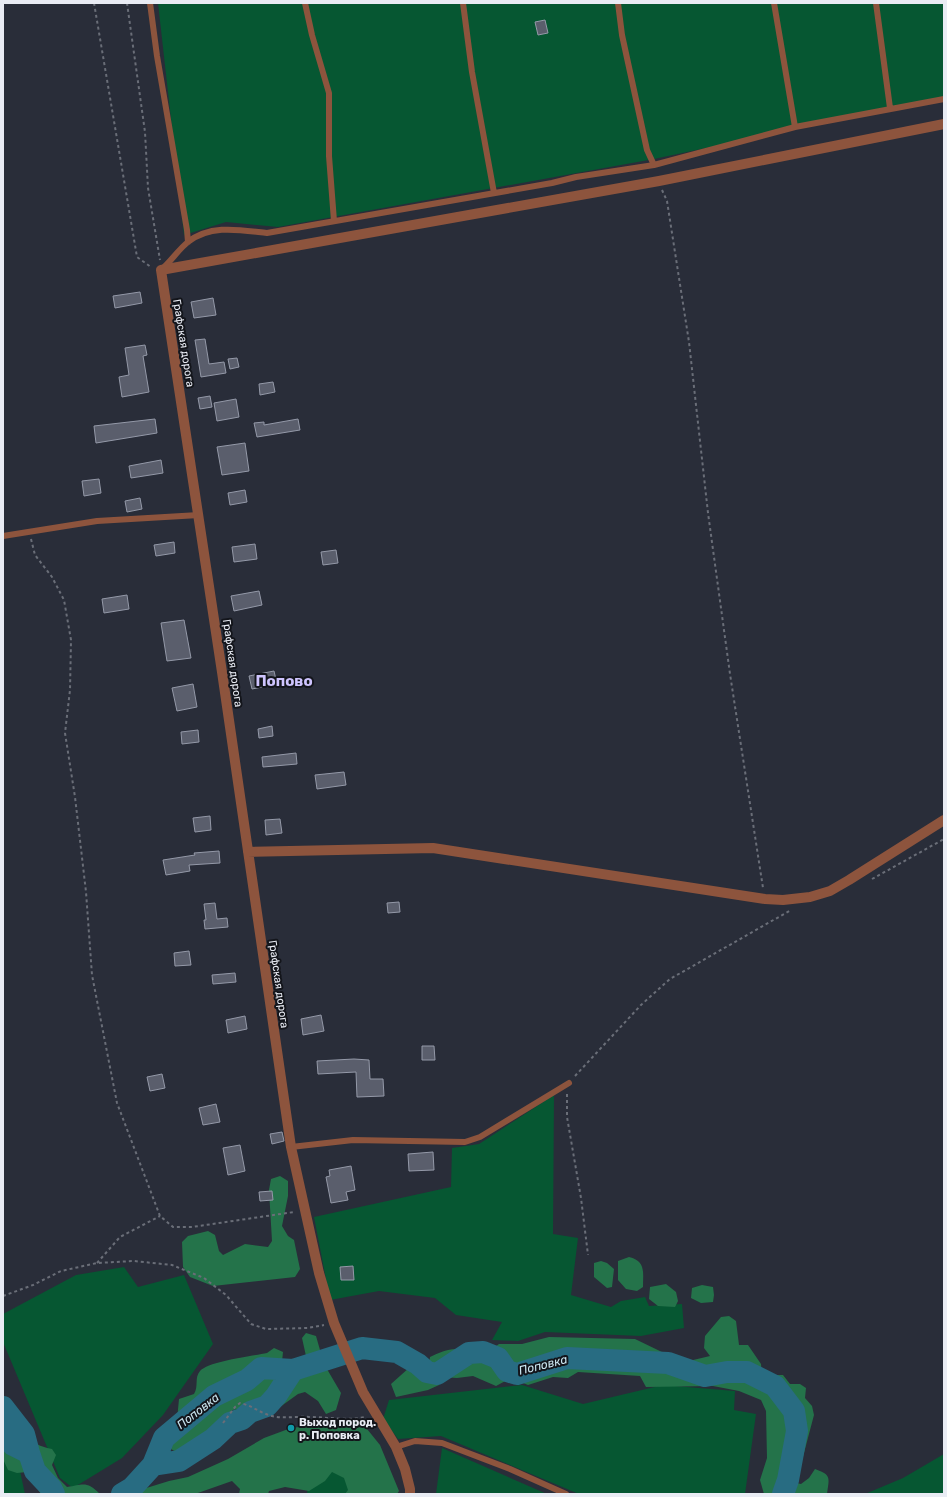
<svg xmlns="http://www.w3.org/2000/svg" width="947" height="1497" font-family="Rubik,sans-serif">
  <rect width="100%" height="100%" fill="#292d39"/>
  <!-- green -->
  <path fill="#065732" d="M158,3h786v95l-290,61 -376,68 -52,-5 -42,13z
    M554,1095l-1,139 25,4 -7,57 40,12 10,-6 24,-4 4,9 33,-2 2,24 -43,8 -96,-4 -27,9 -26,-1 10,-18 -46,-7 -21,-17 -56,-7 -49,9 -16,-83 137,-30 1,-39 27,-4z
    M124,1267l14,20 46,-12 29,69 -50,71 -41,43 -49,30 -13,-10 -57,-136v-28l73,-39z
    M522,1385l61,19 80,-19 72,6 -1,19 22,4 -11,80h-166l-138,-58 -43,3 -15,-20 6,-19z
    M3,1443l14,14 8,37h-22z
    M442,1448l105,46h-111z
    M944,1454v40h-79l38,-16z
    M379,1470l3,24h-84h9l2,-22z"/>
  <!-- forest -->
  <path fill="#24734a" d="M280,1176l8,5v15l-6,30 6,10 6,4 6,29 -5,8 -82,9 -23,-9 -7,-10 -1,-25 6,-6 20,-5 7,4 4,16 4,4 22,-11 23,3 4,-6 -3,-51 2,-11z
    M629,1257c17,4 14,15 14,30l-6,4 -11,-2 -8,-9v-19z
    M601,1261l6,2 7,6 -2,18 -5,1 -13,-11v-14z
    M666,1284l10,8 2,9 -3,6 -17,-1 -9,-7 1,-12z
    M702,1285l11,2 1,8 -1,7 -12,1 -10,-5 1,-10z
    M729,1316l7,5 3,24h9l13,19 1,12 6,3 5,-4h10l7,9h10l6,4 -1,10 7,8 2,9 -18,68 5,1 8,-6 6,-9c17,6 14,9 12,25h-63l-4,-14 7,-22 -1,-47 -5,-11 -22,-9 -26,-5 -67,1 -6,-11 -62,-4 -10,6 -15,-1 -25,8 -17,-7 -15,8 -23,-10 -16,2 -14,-1 -4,8 -11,5 -32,7 -5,-13 19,-17 13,2 6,-4 1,-8c11,-5 21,-10 34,-7 9,3 17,9 27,7l1,-8 7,-5h23l27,-7 86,2 29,14 25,8 21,-5 -6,-8 1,-12 16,-19z
    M306,1333l10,3 8,28 17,29 -5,17 -10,4 -8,-13 -13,-9 -7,2 -18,13 -17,7 -13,-8 -17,4 -13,8 -2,16 -37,21 -10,-6 6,-29 2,-21 15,-5c5,-8 0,-16 6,-23 9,-10 53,-15 67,-18l7,-5 9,4 -1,10 2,8h6l5,-9 11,-5 -4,-18z
    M9,1408c4,3 11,7 14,12 12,19 2,23 29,29l4,6 -4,10 6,13 9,9c17,-3 20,-6 33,7h-59l-14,-22 -10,1 -9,-3 -5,-11v-50z
    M349,1421l14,3 17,21 19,46 -2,3h-52l3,-4 -4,-12 -12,-6 -7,9 -16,10 -24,-4 -16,4 -1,3h-29l1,-5 -8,-8 -37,13h-68l42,-13 19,-4 40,-18 36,-21 27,-10z"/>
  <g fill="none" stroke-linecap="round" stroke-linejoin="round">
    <!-- river -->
    <path stroke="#286c82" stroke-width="22" d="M3,1407l21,27 5,19
      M3,1435l10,10 16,8 6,18 16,17 3,6
      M153,1465l26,-4 34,-22 17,-16 12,-4 8,-7 17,-6 9,-10 17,-26
      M122,1494l10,-6 21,-23 11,-27 50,-42 33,-16 14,-12 32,2 69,-22 35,4 21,12 9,8 10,2 32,-21 14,-1 15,6 9,13 10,3 50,-16 101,5 37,13 22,-4h20l28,14 19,25 3,20 -9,49 -5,14"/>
  </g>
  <!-- building -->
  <path fill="#5a5e6c" stroke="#9499a8" d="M545,20l3,13 -10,2 -3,-13z
    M140,292l2,11 -27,5 -2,-12z
    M213,298l3,17 -22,3 -3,-16z
    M205,339l4,25 15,-2 2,11 -25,4 -6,-37z
    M145,345l2,10 -4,1 6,36 -27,5 -3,-20 10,-2 -4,-27z
    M237,358l2,9 -9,2 -2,-10z
    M273,382l2,10 -15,3 -1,-11z
    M210,396l2,11 -12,2 -2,-11z
    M236,399l3,18 -22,4 -3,-18z
    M155,419l2,14 -61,10 -2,-17z
    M298,419l2,11 -43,7 -3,-14 10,-1v3z
    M245,443l4,28 -27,4 -5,-28z
    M161,460l2,13 -32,5 -2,-12z
    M99,479l2,14 -17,3 -2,-15z
    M245,490l2,12 -17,3 -2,-12z
    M140,498l2,11 -15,3 -2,-11z
    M174,542l1,11 -19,3 -2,-11z
    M255,544l2,15 -23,3 -2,-15z
    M336,550l2,13 -15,2 -2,-13z
    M259,591l3,14 -28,6 -3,-15z
    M127,595l2,14 -25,4 -2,-14z
    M184,620l7,38 -24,3 -6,-38z
    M274,671l3,13 -25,5 -3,-13z
    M193,684l4,23 -20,4 -5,-23z
    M272,726l1,10 -14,2 -1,-9z
    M198,730l1,12 -17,2 -1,-12z
    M296,753l1,11 -34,3 -1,-10z
    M344,772l2,13 -29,4 -2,-14z
    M210,816l1,14 -16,2 -2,-14z
    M280,819l2,14 -16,2 -1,-15z
    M219,851l1,12 -31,2 1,6 -24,4 -3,-15 32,-5 -1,-2z
    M399,902l1,10 -12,1 -1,-10z
    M215,903l2,16 10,-1 1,9 -23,2 -1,-9h2l-2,-16z
    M189,951l2,14 -16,1 -1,-13z
    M235,973l1,9 -23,2 -1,-9z
    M321,1015l3,16 -21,4 -2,-16z
    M245,1016l2,13 -19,4 -2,-13z
    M422,1046h12l1,14h-13z
    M354,1059l15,1 1,19h13l1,17 -27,1 -1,-25 -38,2 -1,-13z
    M162,1074l3,14 -15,3 -3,-14z
    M216,1104l4,18 -17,3 -4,-17z
    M282,1132l2,9 -12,3 -2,-10z
    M240,1145l5,26 -17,4 -5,-27z
    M433,1152l1,18 -25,1 -1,-17z
    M351,1166l4,24 -9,2 2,8 -17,3 -5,-26 4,-1 -1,-6z
    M272,1191l1,9 -13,1 -1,-9z
    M353,1266l1,14h-13l-1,-13z"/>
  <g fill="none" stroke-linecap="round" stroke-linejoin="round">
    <!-- path -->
    <path stroke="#6a6e78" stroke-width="2" stroke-dasharray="3 3" stroke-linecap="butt" d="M94,3l43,254 14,10
      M127,3l18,129 3,56 12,72
      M662,190l5,11 22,141 19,171 22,161 33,214
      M31,539l4,16 17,22 12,23 7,40 -1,50 -5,43 10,64 11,95 6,83 25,128 43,113 13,11h19l102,-15
      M872,879l72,-40
      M575,1076l66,-71 29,-26 121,-69
      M567,1094v23l14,81 7,57
      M97,1263l23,-26 40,-21
      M3,1296l30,-11 28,-14 36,-8 37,-2 38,4 32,13 22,17 25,29 15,5 42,-1 16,-3
      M223,1423l12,-16 5,-4c11,2 20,10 32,13 11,3 25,0 37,1 19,0 37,4 56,0"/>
    <!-- service -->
    <path stroke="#8d543d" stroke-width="6" d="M150,3l7,53 30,174 1,12
      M305,3l7,32 17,58v63l5,65
      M463,3l9,69 22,121
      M618,3l4,32 25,115 7,15
      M774,3l21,124
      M876,3l14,105
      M162,269c9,-8 17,-20 26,-27 23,-18 52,-12 79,-9l285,-50 24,-6 78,-12 141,-38 149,-28
      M3,536l94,-15 102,-6
      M291,1147l62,-7 112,2 15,-5 89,-54
      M396,1447l19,-6 27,2 68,26 56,25"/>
    <!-- minor -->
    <path stroke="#8d543d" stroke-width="10" d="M248,852l185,-4 332,51 18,1 27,-3 20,-6 19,-11 95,-60
      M410,1494v-5l-5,-20 -9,-22 -33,-55 -29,-69 -15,-50 -28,-126 -69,-475 -61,-402 498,-89 285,-57"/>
  </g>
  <!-- markers -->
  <circle fill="#0f9aa8" stroke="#13151b" stroke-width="1.5" cx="291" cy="1428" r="4"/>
  <g text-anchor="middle" stroke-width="4" stroke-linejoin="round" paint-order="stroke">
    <!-- street labels -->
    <g font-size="11" fill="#e9ecf4" stroke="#13151b">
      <text transform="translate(184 343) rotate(81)" y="4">Графская дорога</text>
      <text transform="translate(233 663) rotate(82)" y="4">Графская дорога</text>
      <text transform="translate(279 984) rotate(82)" y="4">Графская дорога</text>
    </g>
    <!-- poi labels -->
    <g font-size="11" font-weight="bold" fill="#e9ecf4" stroke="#13151b" text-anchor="start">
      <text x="299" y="1426">Выход пород.<tspan x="299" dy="13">р. Поповка</tspan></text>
    </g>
    <!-- water labels -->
    <g font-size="12" font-style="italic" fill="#cce7f1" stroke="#13151b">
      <text transform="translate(543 1365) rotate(-14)" y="4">Поповка</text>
      <text transform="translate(198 1411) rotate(-38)" y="4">Поповка</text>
    </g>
    <!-- district labels -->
    <g font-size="15" font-weight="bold" fill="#cec4fe" stroke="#13151b">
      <text x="284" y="686">Попово</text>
    </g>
  </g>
  <!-- border -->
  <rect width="947" height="1497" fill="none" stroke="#e9ecf4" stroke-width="8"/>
</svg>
